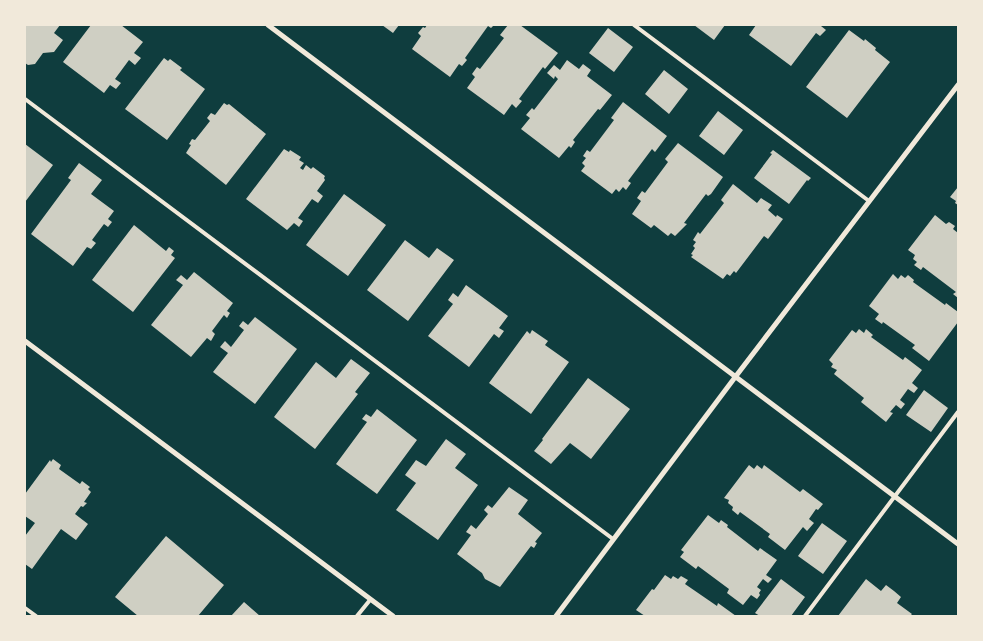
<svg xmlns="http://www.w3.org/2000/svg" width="983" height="641" font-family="'Fira Sans',sans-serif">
  <rect width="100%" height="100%" fill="#0f3d3e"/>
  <!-- building -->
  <path fill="#cfcfc3" d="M25,25h35l-6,8 9,7 -9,12 -11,1 -8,11 -7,1 -3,-2z
    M91,25h30l22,17 -9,11 7,5 -6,7 -6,-5 -14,19 6,4 -5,6 -6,-4 -6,8 -41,-31z
    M382,25h17l-6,8z
    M427,25h67l-3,3 -3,-2 -23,32 2,2 -5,6 -3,-2 -9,13 -38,-28 9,-13 -3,-3 5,-6 2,1z
    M508,25h12l38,28 -13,16 -2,-2 -24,32 3,2 -6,7 -4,-4 -8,11 -37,-27 8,-11 -3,-3 5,-7 3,2 24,-31 -4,-3z
    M694,25h31l-11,15z
    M756,25h66l-1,1 5,4 -6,6 -4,-3 -25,33 -42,-31z
    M608,28l25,19 -19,25 -25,-19z
    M849,30l15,11 1,-2 11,9 -1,2 15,12 -43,56 -41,-31z
    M164,58l4,3 2,-2 12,9 -2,2 25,19 -38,51 -42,-31z
    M567,60l12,9 4,-5 8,6 -4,6 25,19 -12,15 -2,-1 -25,31 2,2 -4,6 -2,-2 -10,12 -38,-29 9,-11 -4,-3 6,-7 2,2 24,-31 -3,-3 -1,3 -7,-6 7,-8 6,5z
    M664,70l24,19 -19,25 -24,-20z
    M623,102l44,34 -12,16 -3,-3 -24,32 3,2 -5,7 -3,-3 -4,5 -3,-3 -4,5 -31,-23 4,-5 -3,-3 4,-5 -3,-2 4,-6 3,2 24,-32 -3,-2z
    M224,103l3,2 2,-1 37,30 -40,51 -40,-32 5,-8 -2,-1 3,-5 3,1 15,-19 -3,-3 4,-5 4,2z
    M718,111l25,19 -19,25 -25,-19z
    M678,143l45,34 -12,17 -3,2 -2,-2 -22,29 3,1 -12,12 -4,-3 -3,3 -14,-11 -3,3 -19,-14 9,-13 -4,-3 5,-7 3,2 23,-31 -3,-3z
    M25,144l28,21 -28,37z
    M284,149l5,3 1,-2 11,7 -2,3 5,3 -4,5 3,2 3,-5 5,4 2,-2 12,9 -1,2 1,2 -8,11 6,5 -5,7 -6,-4 -14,19 5,3 -4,6 -5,-4 -7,7 -41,-31z
    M773,150l38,28 -3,3 -1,-1 -18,24 -35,-26 18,-24 -2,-1z
    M79,163l23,17 -11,14 23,17 -6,8 4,3 -4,5 -4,-3 -12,16 4,3 -5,6 -4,-2 -14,19 -42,-32 40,-54 -3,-2z
    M733,184l24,19 4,-5 11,7 -4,5 8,7 1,-2 6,4 -15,20 -4,-3 -28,37 -2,-2 -4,5 -3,-2 -4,5 -32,-22 2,-2 -2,-1 4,-6 -2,-2 3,-4 -3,-2 5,-8 2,2 24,-31 -3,-3z
    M958,187v18l-3,-2 1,-2 -6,-4z
    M344,194l42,31 -38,51 -42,-31z
    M935,215l11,9 3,-2 6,4 -2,3 5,4v65l-5,-4 3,-2 -33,-25 -2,3 -7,-5 3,-3 -4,-3 2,-4 -7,-5z
    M134,225l32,26 3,-4 5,4 -3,4 4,3 -42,54 -41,-32z
    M405,240l24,18 8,-10 17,12 -46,61 -41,-31z
    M194,272l39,31 -6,8 3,2 -3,5 -3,-3 -12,16 3,3 -4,7 -4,-3 -16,19 -40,-32 32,-40 -7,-5 5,-5 6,5z
    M893,274l5,5 3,-4 4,3 3,-3 6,5 -1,2 32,23 1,-2 12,9v10l-29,39 -17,-13 3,-3 -32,-23 -1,2 -7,-5 4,-5 -10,-8z
    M466,285l42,31 -9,12 5,3 -5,7 -5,-4 -25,33 -41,-31 25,-32 -5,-4 5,-7 5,4z
    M255,317l42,32 -42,55 -42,-32 15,-19 -8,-6 5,-6 6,6 13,-17 -5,-4 4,-5 5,4z
    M859,329l5,4 2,-4 7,6 -2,2 32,23 2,-3 17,13 -10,13 6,5 -4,5 -6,-4 -8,11 5,4 -4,5 -5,-4 -6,7 3,1 -7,9 -25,-20 3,-4 -30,-24 3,-4 -6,-3 2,-3 -4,-4 23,-30 4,3z
    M532,330l16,11 -3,4 24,17 -38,52 -42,-31 38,-52 3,3z
    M351,359l19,14 -15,19 3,2 -43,55 -41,-32 42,-55 20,16z
    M588,378l42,31 -39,50 -21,-16 -19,21 -17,-13 9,-11 -1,-1z
    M924,390l24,18 -17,24 -25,-17z
    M377,409l40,31 -40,54 -41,-30 31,-42 -5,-3 4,-5 5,3z
    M446,439l20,15 -11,14 23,17 -40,55 -42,-30 20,-27 -11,-8 11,-15 10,6z
    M53,459l8,6 -2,4 21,15 2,-3 8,6 -2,2 3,3 -7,10 3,1 -4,4 -2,-1 -6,8 13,10 -12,16 -15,-11 -29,40 -7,-5v-28l10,-13 -10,-7v-22l25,-34 1,2z
    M749,465l5,4 3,-4 5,4 2,-4 36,27 3,-3 20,15 -5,6 -2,-1 -7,10 5,4 -7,8 -4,-4 -18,23 -17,-13 2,-3 -30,-22 -2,3 -6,-5 1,-3 -5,-4 1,-3 -5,-2z
    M509,487l19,13 -10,14 24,19 -7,9 2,1 -3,5 -3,-2 -31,41 -15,-8 -3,-6 -25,-19 14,-19 -5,-3 5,-7 5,4 12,-15 -4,-4 4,-5 4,3z
    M708,515l11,8 2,-3 7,5 -1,2 31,24 2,-3 17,12 -11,15 6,4 -4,4 -5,-4 -6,8 4,3 -2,3 1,2 -3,4 -6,-4 -8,10 -16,-12 2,-4 -31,-23 -2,3 -16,-12 4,-5 -3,-2z
    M822,523l25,18 -24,33 -25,-18z
    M166,536l58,49 -26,31h-60l-23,-19z
    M665,575l6,4 2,-3 5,3 3,-3 7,4 -3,4 32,22 1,-3 18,13h-91l-9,-6 16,-21 2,1z
    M781,579l24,18 -14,19h-31l-5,-3z
    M866,579l15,12 5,-6 8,6 7,6 -4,6 15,11 -2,2h-72z
    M244,602l16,14h-29z"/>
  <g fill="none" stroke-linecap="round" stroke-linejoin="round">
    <!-- service -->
    <path stroke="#f1e9da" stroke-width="4" d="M634,25l235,176
      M25,99l588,440
      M25,608l11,8
      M357,616l13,-16
      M805,616l153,-204"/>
    <!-- minor -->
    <path stroke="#f1e9da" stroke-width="5" d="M268,25l690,519
      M25,341l368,275
      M556,616l180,-240 222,-291"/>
  </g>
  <!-- border -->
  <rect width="983" height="641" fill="none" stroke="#f1e9da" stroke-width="52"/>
</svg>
